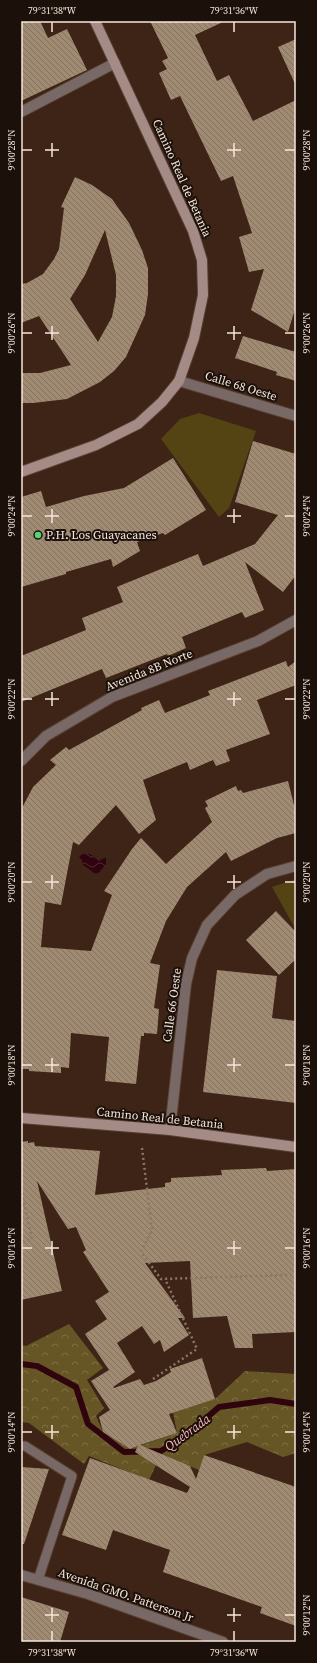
<svg xmlns="http://www.w3.org/2000/svg" width="317" height="1663" font-family="'Source Serif 4',serif">
  <defs>
    <pattern id="forest-crowns" width="20" height="18" patternUnits="userSpaceOnUse"><rect width="20" height="18" fill="#675625"/><path d="M2 6a3 3 0 1 1 6 0M12 15a3 3 0 1 1 6 0" fill="none" stroke="#7d6e44"/></pattern>
    <pattern id="water-waves" width="16" height="10" patternUnits="userSpaceOnUse"><rect width="16" height="10" fill="#30040e"/><path d="M0 5q4-4 8 0t8 0" fill="none" stroke="#4f2930"/></pattern>
    <pattern id="building-back-hatch" width="6" height="6" patternUnits="userSpaceOnUse"><rect width="6" height="6" fill="#a08a71"/><path d="M-1 5l2 2M0 0l6 6M5-1l2 2" fill="none" stroke="#827261"/></pattern>
  </defs>
  <rect width="100%" height="100%" fill="#3d2416"/>
  <!-- green -->
  <path fill="#544413" d="M199,413l57,18 -27,77 -10,9 -58,-78 19,-20z
    M296,879v51l-24,-43z"/>
  <!-- forest -->
  <path fill="url(#forest-crowns)" d="M69,1324l34,44 -16,12 17,28 -8,8 7,16 27,17 47,-16 -4,-21 42,-13 30,-28 51,3v79l-13,4 -36,-15 -43,13 -5,15 -38,-16 -12,26 -60,-24 -5,8 -55,-41 -8,-1v-77l5,1z"/>
  <!-- water -->
  <path fill="url(#water-waves)" d="M82,854h8l9,7 5,-3h2v6l-8,10 -4,-1 -12,-9v-4l-3,-3z"/>
  <g fill="none" stroke-linecap="round" stroke-linejoin="round">
    <!-- stream -->
    <path stroke="#30040e" stroke-width="6" d="M21,1364l16,2 39,21 12,37 36,28 37,-1 27,-17 31,-27 51,-7 26,4"/>
  </g>
  <!-- building -->
  <path fill="url(#building-back-hatch)" fill-rule="evenodd" d="M21,21h19l8,17 19,-9 20,41 -66,31z
    M150,21h75l-30,14 22,46 12,-6 24,46 43,-21v206l-8,26 -37,-22 13,-41 -15,3 -10,-35 13,-4 -19,-57 -12,5 -41,-85 -9,4 -12,-27 8,-4 -5,-8 6,-3z
    M296,39v47l-18,-39z
    M75,177l17,8 20,14 17,24 13,27 6,18v26l-3,21 -19,42 -12,14 -14,11 -33,17 -34,4h-12v-30h19l31,-8 -32,-49 -18,7v-39l6,-1 16,-9 11,-15 5,-10 5,-41 -3,-1zM105,230l11,45v21l-4,21 -14,25 -28,-43 15,-24z
    M243,336l53,16v29l-20,-6 1,-3 -42,-14z
    M253,441l43,13v121l-13,17 -38,-30 19,48 -19,8 -3,-6 -60,25 4,11 -18,8 -1,-2 -61,24 -4,-9 -81,33v-46l65,-26 -4,-12 41,-16 -6,-15 2,-1 79,-32 5,12 52,-22 23,-29 -43,-13z
    M173,458l33,52 -41,25 -2,-2 -26,9 3,9 -27,16 -2,-8 -45,13v2l-45,13v-90l20,-6 5,16 38,-11 40,-8z
    M286,661l2,6 8,-6v24l-39,15 13,34 -44,16 4,11 -14,5 -3,-6 -23,10 -3,-8 -44,18 13,40 -17,14 -23,-29 -37,40 -6,-3 -12,63 -16,-3 -4,45 50,4 21,-56 -8,-4 28,-42 9,-11 25,26 46,-42 -7,-14 3,-2 -3,-5 31,-15 2,5 3,-1 2,3 45,-12 8,32v20l-19,5 -46,23 -5,-9 -39,35 -21,34 -16,42 10,2 -6,43 5,1 -2,25 -13,-1v3h-3l-5,48 -31,-3 4,-44 -38,-4 -2,35 -8,-1v6l-32,-2v-2h-8v-259l12,-23 23,-22 -6,-5 16,-13 3,3 73,-40 -1,-2 18,-8 6,13 45,-18 -2,-4z
    M276,911l20,21v27l-17,16 -33,-35z
    M217,970l60,6 -5,42 24,3v82l-93,-11z
    M28,1141v2l6,-1 1,4 65,5 -5,44 70,-8v-4l6,-1v-4l51,-3 -1,-5 45,-2 1,3 29,-2v163l-44,2 1,14h-18l-8,-32 -34,2 -3,-57 -45,2 40,55h-7l11,17 -25,17 -4,-12 -6,4 -12,-18 -25,17 18,29 -22,15 1,1 26,-9 4,6 12,-4 15,-9 -1,-3 32,-11 13,41 -46,15 8,19 -37,12 50,21 6,13 8,-24 92,32v139l-36,-13 2,-6 -99,-35 7,-22 -57,-20 -7,20 -44,-15 28,-77 97,35 3,-6 -55,-35 3,-6 -8,3 -27,-17 -4,-15 11,-7 -19,-29 18,-11 -24,-36 22,-15 -12,-18 14,-9 -26,-40 3,-2 -10,-23 -8,2 -31,-48 25,110 -41,9v-158z
    M21,1467l28,2 -25,75h-3z
    M21,1597l48,15 -9,30h-39z"/>
  <g fill="none" stroke-linecap="round" stroke-linejoin="round">
    <!-- lane casing -->
    <g stroke="#573f32" stroke-width="11">
      <path id="lane" d="M21,1446h4l47,30 -34,104"/>
    </g>
    <!-- street casing -->
    <g stroke="#573f32" stroke-width="12">
      <path id="street" d="M21,112l94,-49
        M179,381l117,35
        M21,761l25,-25 66,-39 146,-56 38,-21
        M170,1130l16,-146 6,-26 15,-33 28,-30 32,-21 29,-8
        M21,1575l67,19 135,48"/>
    </g>
    <!-- secondary casing -->
    <g stroke="#573f32" stroke-width="12">
      <path id="secondary" d="M21,472l75,-27 42,-21 24,-22 17,-21 15,-43 9,-43 -1,-35 -9,-29 -98,-210
        M21,1118l149,12 126,17"/>
    </g>
    <!-- path -->
    <path stroke="#8b7569" stroke-width="2.5" stroke-dasharray="2 3" stroke-linecap="butt" d="M142,1148l10,82 -11,22 20,27 130,-4
      M21,1188l11,51 -11,3
      M153,1379l44,-30 -32,-70"/>
    <!-- lane -->
    <use href="#lane" stroke="#786966" stroke-width="9"/>
    <!-- street -->
    <use href="#street" stroke="#786966" stroke-width="10"/>
    <!-- secondary -->
    <use href="#secondary" stroke="#a48b86" stroke-width="10"/>
  </g>
  <!-- ticks -->
  <path fill="none" stroke="#f6e6dc" stroke-width="1.5" d="M52,22v10M234,22v10M52,143v14M234,143v14M22,150h10M45,150h14M227,150h14M285,150h10M52,326v14M234,326v14M22,333h10M45,333h14M227,333h14M285,333h10M52,509v14M234,509v14M22,516h10M45,516h14M227,516h14M285,516h10M52,692v14M234,692v14M22,699h10M45,699h14M227,699h14M285,699h10M52,875v14M234,875v14M22,882h10M45,882h14M227,882h14M285,882h10M52,1058v14M234,1058v14M22,1065h10M45,1065h14M227,1065h14M285,1065h10M52,1241v14M234,1241v14M22,1248h10M45,1248h14M227,1248h14M285,1248h10M52,1425v14M234,1425v14M22,1432h10M45,1432h14M227,1432h14M285,1432h10M52,1608v14M234,1608v14M45,1615h14M227,1615h14M285,1615h10M52,1631v10M234,1631v10"/>
  <!-- markers -->
  <circle fill="#53d673" stroke="#1c110a" stroke-width="1.5" cx="38" cy="535" r="4"/>
  <g text-anchor="middle" stroke-width="4" stroke-linejoin="round" paint-order="stroke">
    <!-- street labels -->
    <g font-size="12" fill="#f6e6dc" stroke="#1c110a">
      <text transform="translate(182 178) rotate(66)" y="4">Camino Real de Betania</text>
      <text transform="translate(241 386) rotate(17)" y="4">Calle 68 Oeste</text>
      <text transform="translate(149 670) rotate(-22)" y="4">Avenida 8B Norte</text>
      <text transform="translate(172 1005) rotate(-82)" y="4">Calle 66 Oeste</text>
      <text transform="translate(160 1118) rotate(6)" y="4">Camino Real de Betania</text>
      <text transform="translate(126 1595) rotate(19)" y="4">Avenida GMO. Patterson Jr</text>
    </g>
    <!-- poi labels -->
    <g font-size="12" fill="#f6e6dc" stroke="#1c110a" text-anchor="start">
      <text x="46" y="539">P.H. Los Guayacanes</text>
    </g>
    <!-- water labels -->
    <g font-size="13" font-style="italic" fill="#ffb9c0" stroke="#1c110a">
      <text transform="translate(187 1432) rotate(-36)" y="5">Quebrada</text>
    </g>
  </g>
  <!-- border -->
  <rect width="317" height="1663" fill="none" stroke="#1c110a" stroke-width="44"/>
  <rect x="22" y="22" width="273" height="1619" fill="none" stroke="#f6e6dc" stroke-width="1.5"/>
  <g font-size="10" text-anchor="middle" fill="#f6e6dc">
    <text x="52" y="14">79°31'38"W</text>
    <text x="234" y="14">79°31'36"W</text>
    <text transform="translate(11 150) rotate(-90)" y="4">9°00'28"N</text>
    <text transform="translate(306 150) rotate(-90)" y="4">9°00'28"N</text>
    <text transform="translate(11 333) rotate(-90)" y="4">9°00'26"N</text>
    <text transform="translate(306 333) rotate(-90)" y="4">9°00'26"N</text>
    <text transform="translate(11 516) rotate(-90)" y="4">9°00'24"N</text>
    <text transform="translate(306 516) rotate(-90)" y="4">9°00'24"N</text>
    <text transform="translate(11 699) rotate(-90)" y="4">9°00'22"N</text>
    <text transform="translate(306 699) rotate(-90)" y="4">9°00'22"N</text>
    <text transform="translate(11 882) rotate(-90)" y="4">9°00'20"N</text>
    <text transform="translate(306 882) rotate(-90)" y="4">9°00'20"N</text>
    <text transform="translate(11 1065) rotate(-90)" y="4">9°00'18"N</text>
    <text transform="translate(306 1065) rotate(-90)" y="4">9°00'18"N</text>
    <text transform="translate(11 1248) rotate(-90)" y="4">9°00'16"N</text>
    <text transform="translate(306 1248) rotate(-90)" y="4">9°00'16"N</text>
    <text transform="translate(11 1432) rotate(-90)" y="4">9°00'14"N</text>
    <text transform="translate(306 1432) rotate(-90)" y="4">9°00'14"N</text>
    <text transform="translate(306 1615) rotate(-90)" y="4">9°00'12"N</text>
    <text x="52" y="1656">79°31'38"W</text>
    <text x="234" y="1656">79°31'36"W</text>
  </g>
</svg>
